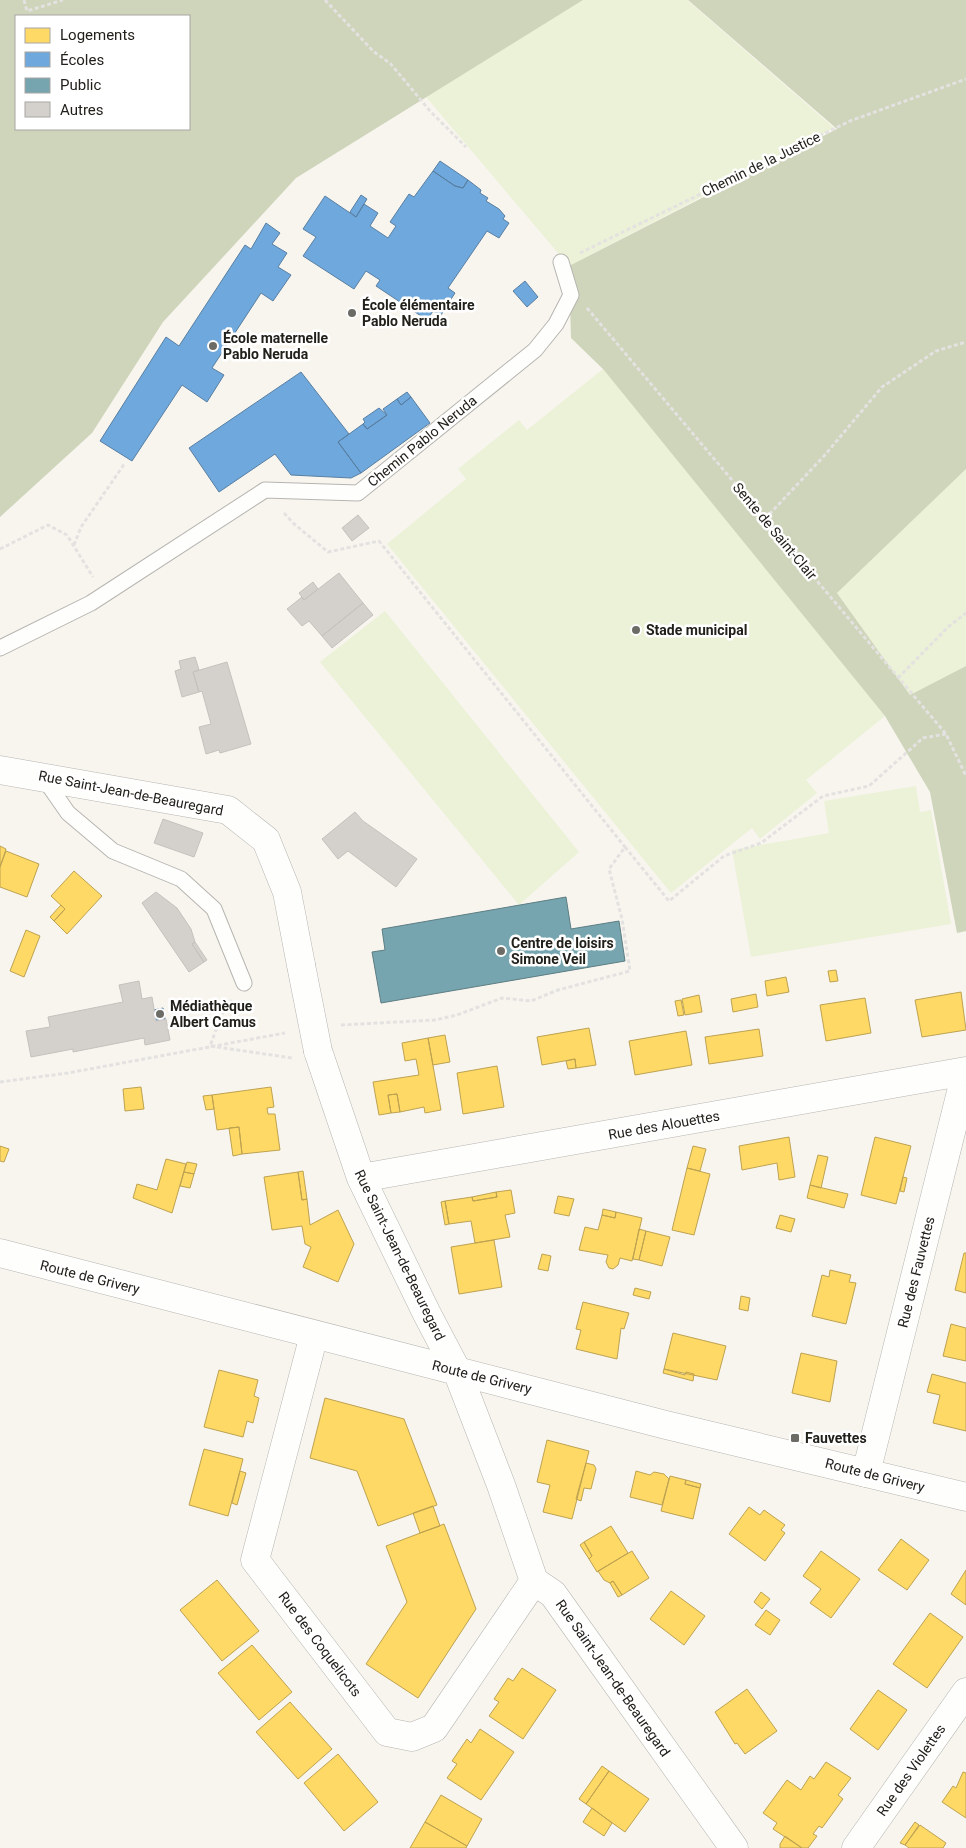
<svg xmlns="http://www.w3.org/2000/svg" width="966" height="1848" font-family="Roboto,sans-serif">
  <rect width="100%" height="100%" fill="#f8f5ef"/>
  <!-- green -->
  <path fill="#ebf2d7" d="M583,0h104l147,128 -265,138 -143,-169z
    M603,369l282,347 -79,64 11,13 -57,46 -8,-11 -81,65 -284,-349 79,-65 -8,-10 61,-49 8,10z
    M966,469v197l-56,29 -73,-102z
    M385,611l194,241 -60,53 -199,-243z
    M916,786l4,26 11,-2 20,114 -200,33 -19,-107 97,-17 -5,-32z"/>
  <!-- forest -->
  <path fill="#ced5ba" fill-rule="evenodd" d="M0,0h583l-287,178 -133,144 -71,111 -92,84zM189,16v113h-173v-113z
    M688,0h278v469l-129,124 73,102 56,-29v265l-9,2 -27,-141 -45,-76 -282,-347 -32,-31 -2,-72 268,-137z"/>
  <!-- homes -->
  <path fill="#ffd966" stroke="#bda250" d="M0,846l6,3 -6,18z
    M6,851l33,13 -12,33 -27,-10v-20z
    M74,871l28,25 -35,38 -13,-13 11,-12 -14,-13z
    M61,905l4,4 -11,12 -4,-4z
    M26,930l14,6 -16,41 -14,-6z
    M836,970l2,11 -8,1 -2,-11z
    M786,977l3,15 -22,4 -2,-15z
    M961,992l5,38 -44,7 -7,-37z
    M756,994l2,13 -25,5 -2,-13z
    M699,995l3,17 -17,3 -3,-16z
    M865,998l6,35 -45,8 -6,-36z
    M681,1000l3,15 -6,1 -3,-15z
    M589,1028l7,37 -20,3 -1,-9 -33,6 -5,-28z
    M759,1029l4,27 -54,8 -4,-27z
    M686,1031l6,34 -57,10 -6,-34z
    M445,1035l5,27 -17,3 -5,-27z
    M428,1038l13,72 -16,3 -1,-6 -24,5 -3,-18 -9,1 3,18 -12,2 -6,-33 46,-7 -3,-16 -11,2 -3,-18z
    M575,1059l1,9 -8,1 -2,-8z
    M497,1066l7,41 -41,7 -6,-41z
    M141,1087l3,22 -19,2 -2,-22z
    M271,1087l3,20 -7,1 1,6h7l5,36 -38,4 -3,-27 -22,3 -5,-35z
    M397,1094l3,18 -9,1 -3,-18z
    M212,1095l2,14 -8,1 -3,-14z
    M239,1127l3,27 -9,2 -4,-28z
    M789,1137l6,40 -16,3 -2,-17 -35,7 -3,-24z
    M875,1137l36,9 -15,58 -35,-9z
    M0,1146l9,3 -5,13 -4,-1z
    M693,1146l13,3 -6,22 -13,-3z
    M818,1155l10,2 -7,31 -11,-3z
    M166,1159l20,5 -14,49 -39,-15 4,-14 20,6z
    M187,1162l10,2 -3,10 -10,-2z
    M687,1168l23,6 -16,61 -22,-5z
    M303,1171l4,28 -5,1 -4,-28z
    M184,1172l10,2 -4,14 -10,-2z
    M298,1172l4,28 5,-1 3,26 28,-15 16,34 -16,38 -35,-15 8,-20 -6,-3 -3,-18 -30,4 -8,-53z
    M903,1177l4,1 -3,14 -4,-1z
    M810,1185l38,9 -4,14 -37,-10z
    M511,1190l4,23 -10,2 5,22 -35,6 -4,-22 -22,3 -4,-23 27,-4 1,4 24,-4 -1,-5z
    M496,1192l1,5 -24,4 -1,-4z
    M558,1196l16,3 -5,17 -15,-3z
    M445,1201l4,23 -4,1 -4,-23z
    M603,1209l13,3 -1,6 -13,-3z
    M616,1212l26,6 -10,43 -12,-3 -2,7 -5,4 -4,-1 -3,-6 2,-7 -29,-5 6,-23 13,3 4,-15 13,3z
    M780,1215l15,4 -4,13 -15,-4z
    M639,1229l7,2 -7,29 -6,-1z
    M646,1231l24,6 -8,29 -23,-6z
    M494,1240l8,47 -43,7 -8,-47z
    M964,1253h2v40l-11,-3z
    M542,1254l9,2 -3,15 -10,-2z
    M830,1270l21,5 -2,7 7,1 -10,41 -34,-8 10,-41 7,2z
    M635,1288l16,4 -2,7 -16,-4z
    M741,1296l9,2 -2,13 -9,-2z
    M583,1302l46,11 -5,16 -3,-1 -4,31 -41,-10 5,-19 -5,-1z
    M951,1324l15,4v33l-23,-5z
    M673,1333l53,13 -9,34 -53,-11z
    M801,1353l36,8 -7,41 -38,-9z
    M664,1369l21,6 1,-3 8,2 -1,7 -30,-8z
    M219,1370l39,10 -4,16 5,2 -6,25 -6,-2 -4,16 -39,-10z
    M932,1374l34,9v48l-33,-8 7,-28 -13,-3z
    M325,1398l79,21 33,86 -59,21 -21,-55 -47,-13z
    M547,1440l42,11 -17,68 -29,-7 7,-27 -13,-3z
    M204,1449l39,10 -15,57 -39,-11z
    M586,1463l8,2 2,4 -5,20 -7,-1 -3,13 -5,-2z
    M240,1471l6,2 -9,32 -5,-2z
    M636,1471l14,4 4,-3 10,2 5,5 -7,26 -32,-8z
    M670,1476l16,4 -1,4 15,4 -7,31 -32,-8z
    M686,1480l15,4 -1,4 -15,-4z
    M433,1506l7,20 -20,7 -7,-20z
    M749,1507l11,8 4,-5 21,15 -4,5 4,3 -20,28 -36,-27z
    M444,1524l32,85 -58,89 -52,-34 41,-62 -21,-56z
    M611,1526l17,27 -31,19 -8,-13 3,-3 -8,-14z
    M901,1539l28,21 -22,30 -29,-20z
    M584,1542l8,14 -3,3 -9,-14z
    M632,1551l17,27 -27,17 -9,-14 -3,2 -6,-3 -6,-9z
    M821,1551l39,28 -29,39 -21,-15 11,-14 -18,-13z
    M966,1570v35l-15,-11z
    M217,1580l42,51 -37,30 -42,-51z
    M613,1581l9,14 -4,2 -8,-14z
    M671,1591l34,25 -21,29 -34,-26z
    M761,1592l9,7 -8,10 -8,-7z
    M766,1610l14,10 -10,15 -15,-10z
    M930,1613l33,24 -36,51 -34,-24z
    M252,1645l40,47 -33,28 -41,-47z
    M522,1668l34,22 -33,49 -34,-23 10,-14 -5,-3 14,-21 5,3z
    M747,1689l30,42 -32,23 -8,-11 -2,1 -20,-32z
    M878,1690l29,20 -29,40 -28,-21z
    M290,1702l42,47 -34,30 -42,-47z
    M480,1729l34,23 -33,48 -34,-22 10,-14 -5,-3 15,-22 4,4z
    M338,1754l40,48 -34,29 -40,-48z
    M826,1762l25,16 -13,17 5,4 -21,29 -3,-2 -6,8 4,2 -9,12h-6l-29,-19 4,-6 -14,-10 24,-33 14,10 9,-14 4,3z
    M602,1766l7,5 -23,33 -7,-5z
    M609,1771l40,28 -24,33 -39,-28z
    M963,1772l3,1v45l-24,-16 11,-16 3,2z
    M441,1795l41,24 -15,27 -42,-24z
    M592,1808l20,15 -8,13 -21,-14z
    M425,1822l42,24 -1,2h-56z
    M915,1822l4,3 -14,20 -5,-2z
    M920,1825l26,18 -3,5h-34l-4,-3z
    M785,1836l17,12h-22v-4z"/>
  <!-- schools -->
  <path fill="#6fa8dc" stroke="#587fa2" d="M440,161l28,19 -5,8 -8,-2 -22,-15z
    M433,171l22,15 8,2 5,-8 13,10 -1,3 8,5 -2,3 13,8 6,7 -2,3 6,4 -10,15 -12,-7 -39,57 7,5 -14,22 -8,-4 -6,9 -51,-34 4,-6 -14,-9 -12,18 -51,-33 13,-19 -13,-8 22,-33 31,21 8,-13 14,9 -8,13 18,12 8,-12 -6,-4 19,-28 5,3z
    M361,195l6,4 -11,18 -6,-5z
    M266,223l14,10 -8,11 15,9 -9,14 13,8 -18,26 -12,-8 -49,75 12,7 -17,27 -25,-17 -50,76 -32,-20 66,-104 13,9 66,-101 6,4z
    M525,281l13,16 -11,10 -14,-16z
    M301,372l48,62 -11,8 23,31 -10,5 -60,-3 -16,-21 -56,38 -30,-44z
    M407,392l4,5 -10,8 -4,-6z
    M411,397l19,26 -69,50 -23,-31 25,-18 4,5 20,-14 -4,-6 14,-10 4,6z
    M379,408l8,7 -20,14 -4,-5 2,-2 -2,-3z
    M163,1008l2,11 -9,2 -2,-11z"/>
  <!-- public -->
  <path fill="#76a5af" stroke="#5d7d83" d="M566,897l5,32 48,-8 6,40 -244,42 -9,-51 13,-2 -3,-21z"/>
  <!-- building -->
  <path fill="#d4d1cc" stroke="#c5c2be" d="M358,515l11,13 -17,13 -10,-13z
    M339,573l24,30 -41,33 -13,-15 -7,5 -15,-17 15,-12 2,3z
    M313,582l5,7 -14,11 -5,-7z
    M363,603l10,12 -41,33 -10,-12z
    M195,657l4,13 -6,2 6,20 -17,5 -7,-26 6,-2 -2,-8z
    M227,662l24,82 -31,9 -1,-3 -13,4 -7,-27 12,-3 -9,-33 -3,1 -6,-20z
    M355,812l8,9 54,38 -21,28 -48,-36 -10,8 -16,-20z
    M163,819l40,14 -9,24 -40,-14z
    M156,892l21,16 14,21 4,13 -3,2 12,18 -15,10 -47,-69z
    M195,942l12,18 -3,2 -12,-18z
    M139,981l3,18 10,-2 4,24 10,-2 4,21 -25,5 -1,-7 -71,14v-3l-42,8 -5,-26 24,-4 -2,-10 75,-15 -4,-17z"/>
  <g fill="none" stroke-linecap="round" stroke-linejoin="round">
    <!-- lane casing -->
    <g stroke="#b7b5b0" stroke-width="17">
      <path id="lane" d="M0,648l91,-45 174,-113 93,3 177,-143 21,-26 15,-29 -10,-33
        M43,777l25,36 45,38 68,28 33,30 30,74"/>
    </g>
    <!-- street casing -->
    <g stroke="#b7b5b0" stroke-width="29">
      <path id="street" d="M0,770l228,40 38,30 21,52 14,73
        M318,1051l43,127 66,136 30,57 44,114 33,96 19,13 181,254
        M361,1178l605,-107
        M0,1253l457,118
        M314,1335l-59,225 132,172 25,5 22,-9 100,-147
        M866,1473l100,-401
        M856,1848l110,-156"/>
    </g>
    <!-- secondary casing -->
    <g stroke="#b7b5b0" stroke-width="29">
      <path id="secondary" d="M457,1371l209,54 300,72"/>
    </g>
    <!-- path -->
    <path stroke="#e4e2e1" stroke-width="3" stroke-dasharray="4 2.5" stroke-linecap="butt" d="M24,0l3,11 36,-11
      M325,0l49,52 16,11 40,48 36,36
      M580,253l270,-132 116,-42
      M587,308l359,426 20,42
      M284,513l9,10 35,29 51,-11 246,306
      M765,519l59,-63 58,-69 54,-36 30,-9
      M74,545l7,-18 44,-64
      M0,549l48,-24 19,10 26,42
      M898,678l50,-51 18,-14
      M232,1000l-10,14 -12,32 82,12
      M341,1025l94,-5 22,-5 45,-17 29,3 27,-11 72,-19 -8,-52 -13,-50 16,-22 44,54 55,-45 37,-13 62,-47 46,-10 54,-48 23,-4
      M0,1082l68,-9 217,-40"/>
    <!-- lane -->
    <use href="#lane" stroke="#fefefd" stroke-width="15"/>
    <!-- street -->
    <use href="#street" stroke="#fefefd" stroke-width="28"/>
    <!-- secondary -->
    <use href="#secondary" stroke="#fefefd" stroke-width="28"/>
    <!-- street-bridge casing -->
    <g stroke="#b7b5b0" stroke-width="29" stroke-linecap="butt">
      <path id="street-bridge" d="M301,965l17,86"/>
    </g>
    <!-- street-bridge -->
    <use href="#street-bridge" stroke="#fefefd" stroke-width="28"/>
  </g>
  <!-- markers -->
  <g fill="#6d6b65" stroke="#fff" stroke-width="2">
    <circle cx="352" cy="313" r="5"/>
    <circle cx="213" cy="346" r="5"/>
    <circle cx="636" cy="630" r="5"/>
    <circle cx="501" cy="951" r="5"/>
    <circle cx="160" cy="1014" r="5"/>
    <rect x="790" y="1433" width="10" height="10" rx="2.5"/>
  </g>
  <g text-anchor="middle" stroke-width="5" stroke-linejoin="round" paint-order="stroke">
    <!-- street labels -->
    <g font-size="14" fill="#22201b" stroke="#fff">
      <text transform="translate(761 164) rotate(-26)" y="5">Chemin de la Justice</text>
      <text transform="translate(422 441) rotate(-39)" y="5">Chemin Pablo Neruda</text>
      <text transform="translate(775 531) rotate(50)" y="5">Sente de Saint-Clair</text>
      <text transform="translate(131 793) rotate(11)" y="5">Rue Saint-Jean-de-Beauregard</text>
      <text transform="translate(664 1125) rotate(-10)" y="5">Rue des Alouettes</text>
      <text transform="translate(400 1255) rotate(64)" y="5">Rue Saint-Jean-de-Beauregard</text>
      <text transform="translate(916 1272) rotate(-76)" y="5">Rue des Fauvettes</text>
      <text transform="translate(90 1277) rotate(14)" y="5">Route de Grivery</text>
      <text transform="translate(482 1377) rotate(14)" y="5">Route de Grivery</text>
      <text transform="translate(875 1475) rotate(14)" y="5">Route de Grivery</text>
      <text transform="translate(320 1644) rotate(53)" y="5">Rue des Coquelicots</text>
      <text transform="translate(613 1678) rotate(55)" y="5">Rue Saint-Jean-de-Beauregard</text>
      <text transform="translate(911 1770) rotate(-55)" y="5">Rue des Violettes</text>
    </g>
    <!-- poi labels -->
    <g font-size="14" font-weight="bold" fill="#22201b" stroke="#fff" text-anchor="start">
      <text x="362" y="310">École élémentaire<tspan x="362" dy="16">Pablo Neruda</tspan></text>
      <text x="223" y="343">École maternelle<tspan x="223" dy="16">Pablo Neruda</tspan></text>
      <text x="646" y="635">Stade municipal</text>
      <text x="511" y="948">Centre de loisirs<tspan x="511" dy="16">Simone Veil</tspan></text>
      <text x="170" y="1011">Médiathèque<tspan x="170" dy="16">Albert Camus</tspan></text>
      <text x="805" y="1443">Fauvettes</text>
    </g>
  </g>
  <!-- legend -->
  <rect x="15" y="15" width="175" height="115" fill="#ffffff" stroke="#a7a6a4"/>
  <rect x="25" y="28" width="25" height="15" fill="#ffd966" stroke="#a7a6a4"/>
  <text x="60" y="40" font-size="15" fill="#22201b">Logements</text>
  <rect x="25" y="52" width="25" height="15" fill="#6fa8dc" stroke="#a7a6a4"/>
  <text x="60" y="65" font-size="15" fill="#22201b">Écoles</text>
  <rect x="25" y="78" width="25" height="15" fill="#76a5af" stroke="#a7a6a4"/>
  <text x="60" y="90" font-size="15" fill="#22201b">Public</text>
  <rect x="25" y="102" width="25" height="15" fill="#d4d1cc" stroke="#a7a6a4"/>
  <text x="60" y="115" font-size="15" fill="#22201b">Autres</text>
</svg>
